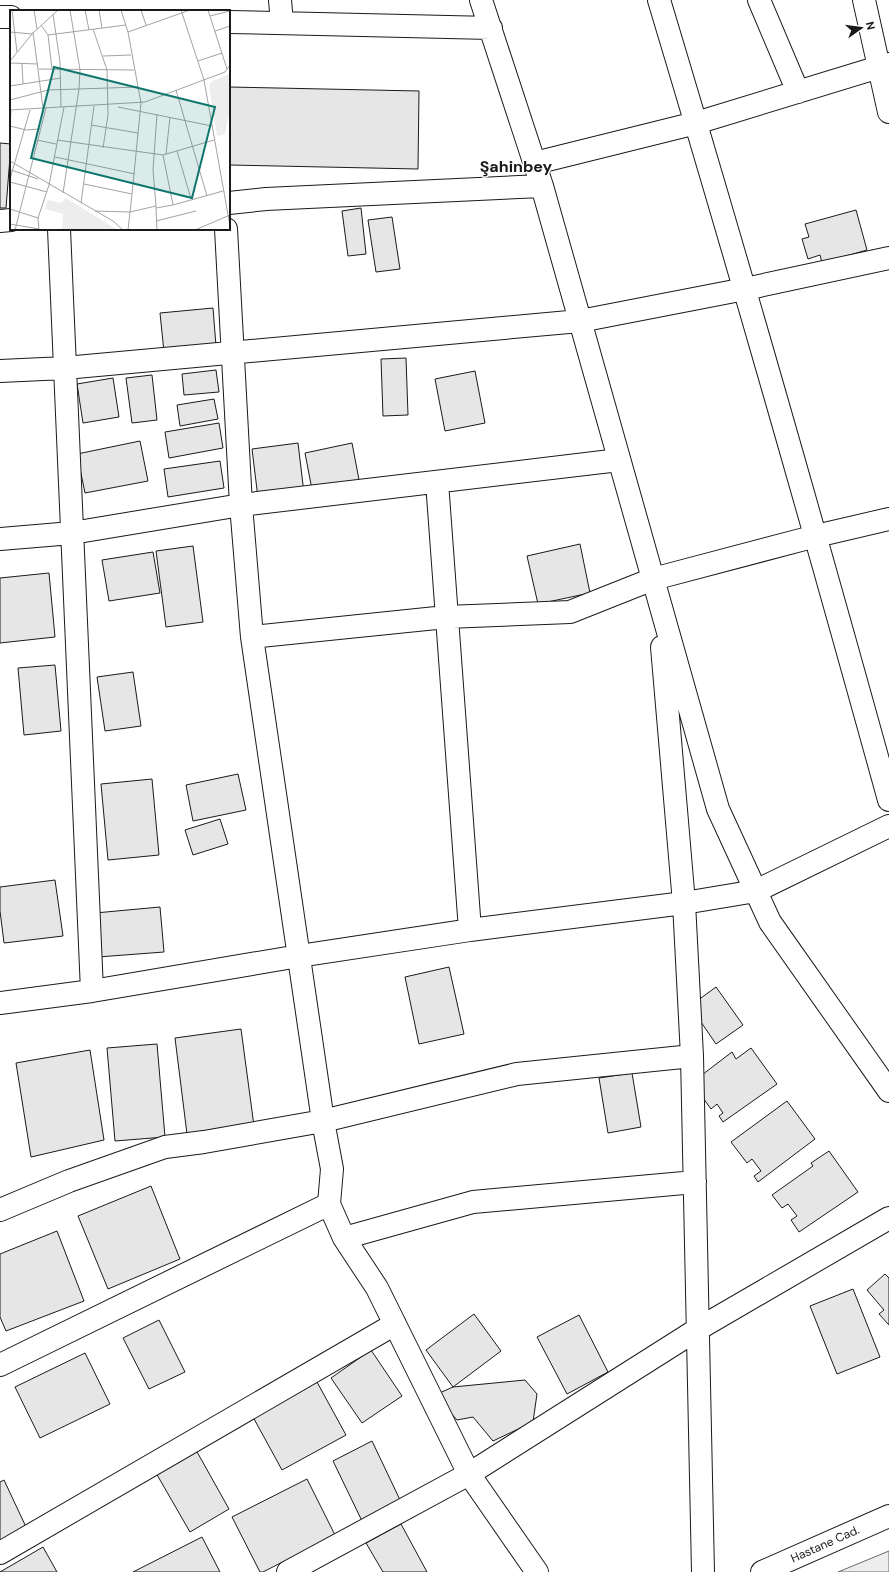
<svg xmlns="http://www.w3.org/2000/svg" width="889" height="1572" font-family="'DM Sans',sans-serif">
  <rect width="100%" height="100%" fill="#fff"/>
  <!-- built -->
  <path fill="#ededed" stroke="#6a6a6a" d="M889,1551v21h-51z"/>
  <!-- building -->
  <path fill="#e6e6e6" stroke="#1a1a1a" d="M229,87l190,4 -1,78 -189,-4z
    M0,143l11,1 -5,64h-6z
    M361,208l5,46 -18,2 -6,-45z
    M856,210l11,40 -45,13 -2,-8 -12,4 -6,-20 7,-2 -4,-13z
    M392,217l8,52 -24,3 -8,-52z
    M213,308l3,38 -52,6 -4,-39z
    M406,358l2,57 -25,1 -2,-57z
    M216,370l3,22 -35,3 -2,-21z
    M475,371l10,52 -40,8 -10,-52z
    M152,375l5,45 -25,3 -6,-45z
    M113,378l6,39 -36,6 -6,-39z
    M214,399l4,20 -38,7 -3,-21z
    M219,423l4,25 -54,10 -4,-26z
    M140,441l8,40 -63,12 -8,-39z
    M298,443l6,50 -46,5 -6,-49z
    M352,443l8,42 -47,10 -8,-42z
    M220,461l4,27 -56,9 -4,-28z
    M580,544l10,49 -52,11 -11,-48z
    M193,546l10,76 -37,5 -10,-76z
    M153,552l7,41 -51,8 -7,-41z
    M49,573l6,64 -55,6v-65z
    M55,665l6,66 -37,4 -6,-67z
    M133,672l8,54 -36,5 -8,-54z
    M238,774l8,36 -53,11 -7,-36z
    M152,779l7,76 -51,5 -7,-76z
    M220,819l8,25 -35,11 -8,-25z
    M55,880l8,56 -59,7 -4,-32v-24z
    M160,907l4,45 -66,5 -3,-44z
    M449,967l15,67 -45,10 -14,-67z
    M716,987l27,38 -27,19 -26,-38z
    M241,1029l13,97 -67,8 -12,-96z
    M157,1044l8,93 -50,4 -8,-93z
    M751,1048l26,36 -54,38 -4,-6 4,-3 -6,-9 -6,5 -13,-18 -4,-10 38,-29 4,7z
    M90,1050l14,90 -73,17 -15,-94z
    M632,1073l9,54 -33,6 -9,-55z
    M787,1101l28,38 -57,43 -4,-6 7,-5 -9,-12 -5,4 -16,-21z
    M829,1151l29,41 -59,40 -8,-12 6,-4 -9,-12 -6,4 -10,-13 41,-29 -2,-3z
    M151,1186l29,73 -72,30 -30,-73z
    M57,1231l27,70 -78,30 -6,-14v-63z
    M885,1274l4,4v47l-10,-11 5,-4 -17,-20z
    M853,1289l27,68 -43,17 -27,-68z
    M474,1314l27,37 -48,36 -27,-37z
    M579,1315l29,57 -41,22 -30,-57z
    M159,1320l26,52 -36,17 -26,-51z
    M371,1350l31,46 -40,27 -31,-45z
    M85,1353l25,51 -70,34 -25,-51z
    M525,1380l12,14 -4,28 -40,19 -20,-24 -16,3 -22,-25 18,-8z
    M317,1382l29,53 -64,35 -29,-53z
    M372,1441l29,61 -39,19 -29,-60z
    M196,1450l33,59 -39,23 -34,-59z
    M307,1479l28,56 -72,37h-3l-28,-55z
    M4,1480l23,49 -27,13v-60z
    M401,1524l26,48h-44l-17,-29z
    M202,1537l18,35h-87z
    M43,1547l14,25h-57z"/>
  <g fill="none" stroke-linecap="round" stroke-linejoin="round">
    <!-- minor casing -->
    <g stroke="#1a1a1a" stroke-width="24">
      <path id="minor" d="M280,0l2,23
        M481,0l61,186 176,623 52,113 119,169
        M659,0c80,266 156,532 230,800
        M759,0l39,92
        M864,0l25,112
        M0,17h11
        M229,22l262,6
        M535,163l161,-40 193,-59
        M229,203l37,-4 276,-13
        M0,221l11,-1
        M59,229l33,762
        M226,229l15,276 11,132 71,484 9,48 -3,35 15,34 33,50 92,186 68,98
        M0,371l65,-3 515,-47 165,-32 144,-31
        M437,482l33,448
        M0,539l72,-6 169,-28 378,-45
        M252,637l194,-20 124,-5 83,-33 163,-43 73,-17
        M662,647l22,256 8,153 11,516
        M0,1003l92,-12 207,-35 171,-26 214,-27 72,-12 133,-65
        M0,1210l69,-29 96,-34 39,-5 119,-21 194,-47 175,-18
        M344,1238l129,-36 222,-20
        M0,1365l329,-161
        M0,1553l395,-229
        M288,1572l181,-98 229,-145 191,-111
        M762,1572l127,-56"/>
    </g>
    <!-- minor -->
    <use href="#minor" stroke="#fff" stroke-width="22"/>
  </g>
  <g text-anchor="middle" stroke-width="3" stroke-linejoin="round" paint-order="stroke">
    <!-- street labels -->
    <g font-size="12" fill="#1a1a1a" stroke="#fff">
      <text transform="translate(825 1544) rotate(-24)" y="4">Hastane Cad.</text>
    </g>
    <!-- district labels -->
    <g font-size="16" font-weight="bold" fill="#1a1a1a" stroke="#fff">
      <text x="516" y="172">Şahinbey</text>
    </g>
  </g>
  <!-- overview -->
  <g transform="translate(10 10)">
    <rect width="220" height="220" fill="#fff"/>
    <path d="M56,188l50,31v1h-54l1,-16 -18,-5 3,-9 13,3z" fill="#ededed"/>
    <path d="M220,64v35l-5,25 -8,2 -8,-50 3,-5z" fill="#ededed"/>
    <path fill="none" stroke="#a3a3a3" stroke-width="1" d="M2,0l5,42M24,0l3,19M75,0l4,20M89,0l3,18M131,0l5,15M171,0l23,70 26,146M198,0l19,59M43,4l7,48 1,45M200,6l20,-5M31,15l7,10 4,34M83,19l14,41 1,45 -5,33M205,21l15,-5M0,22l22,2M23,22l10,76M118,22l62,-22M38,25l78,-10M93,46l28,-1M0,51l22,-27 26,-24M188,51l24,-8M0,53l28,1M12,53l1,21M29,59l95,1M0,76l51,-8M166,80l31,106M0,90l38,-10 90,-3M108,97l94,19M0,100l135,-8 80,-30 5,-7M81,115l47,8M0,116l16,4 14,-1M0,117l1,-16M27,130l19,4M47,130l106,15 51,-15M167,141l14,48M156,144l4,-37M153,145l10,50M45,147l80,17M0,151l103,60 10,9M1,160l27,9M0,169l20,-69M0,172l37,10M74,174l48,10M53,183l16,-104 1,-19 -10,-60M71,193l13,-97M146,196l-3,-36 4,-56M146,198l1,22M0,199l28,9M85,201l35,1 2,-18 9,-91 -13,-71 -7,-22M146,211l40,-10M0,214l29,5M5,220l31,-122M29,220l-1,-12 11,-33 15,-78M118,220l2,-18 26,-6v2l17,-3 50,-14M185,220l35,-15"/>
    <path fill="#0f766e" fill-opacity="0.15" stroke="#0f766e" stroke-width="2" d="M44,57l161,40 -23,91 -161,-40z"/>
    <rect width="220" height="220" fill="none" stroke="#1a1a1a" stroke-width="2"/>
  </g>
  <!-- north arrow -->
  <g transform="translate(861 28) rotate(76)" stroke="#ffffff" stroke-width="3" paint-order="stroke">
  <path d="M0-3L7 15L0 10L-7 15Z" fill="#1a1a1a"/>
  <text y="-6" font-size="11" font-weight="bold" text-anchor="middle" fill="#1a1a1a">N</text>
  </g>
</svg>
